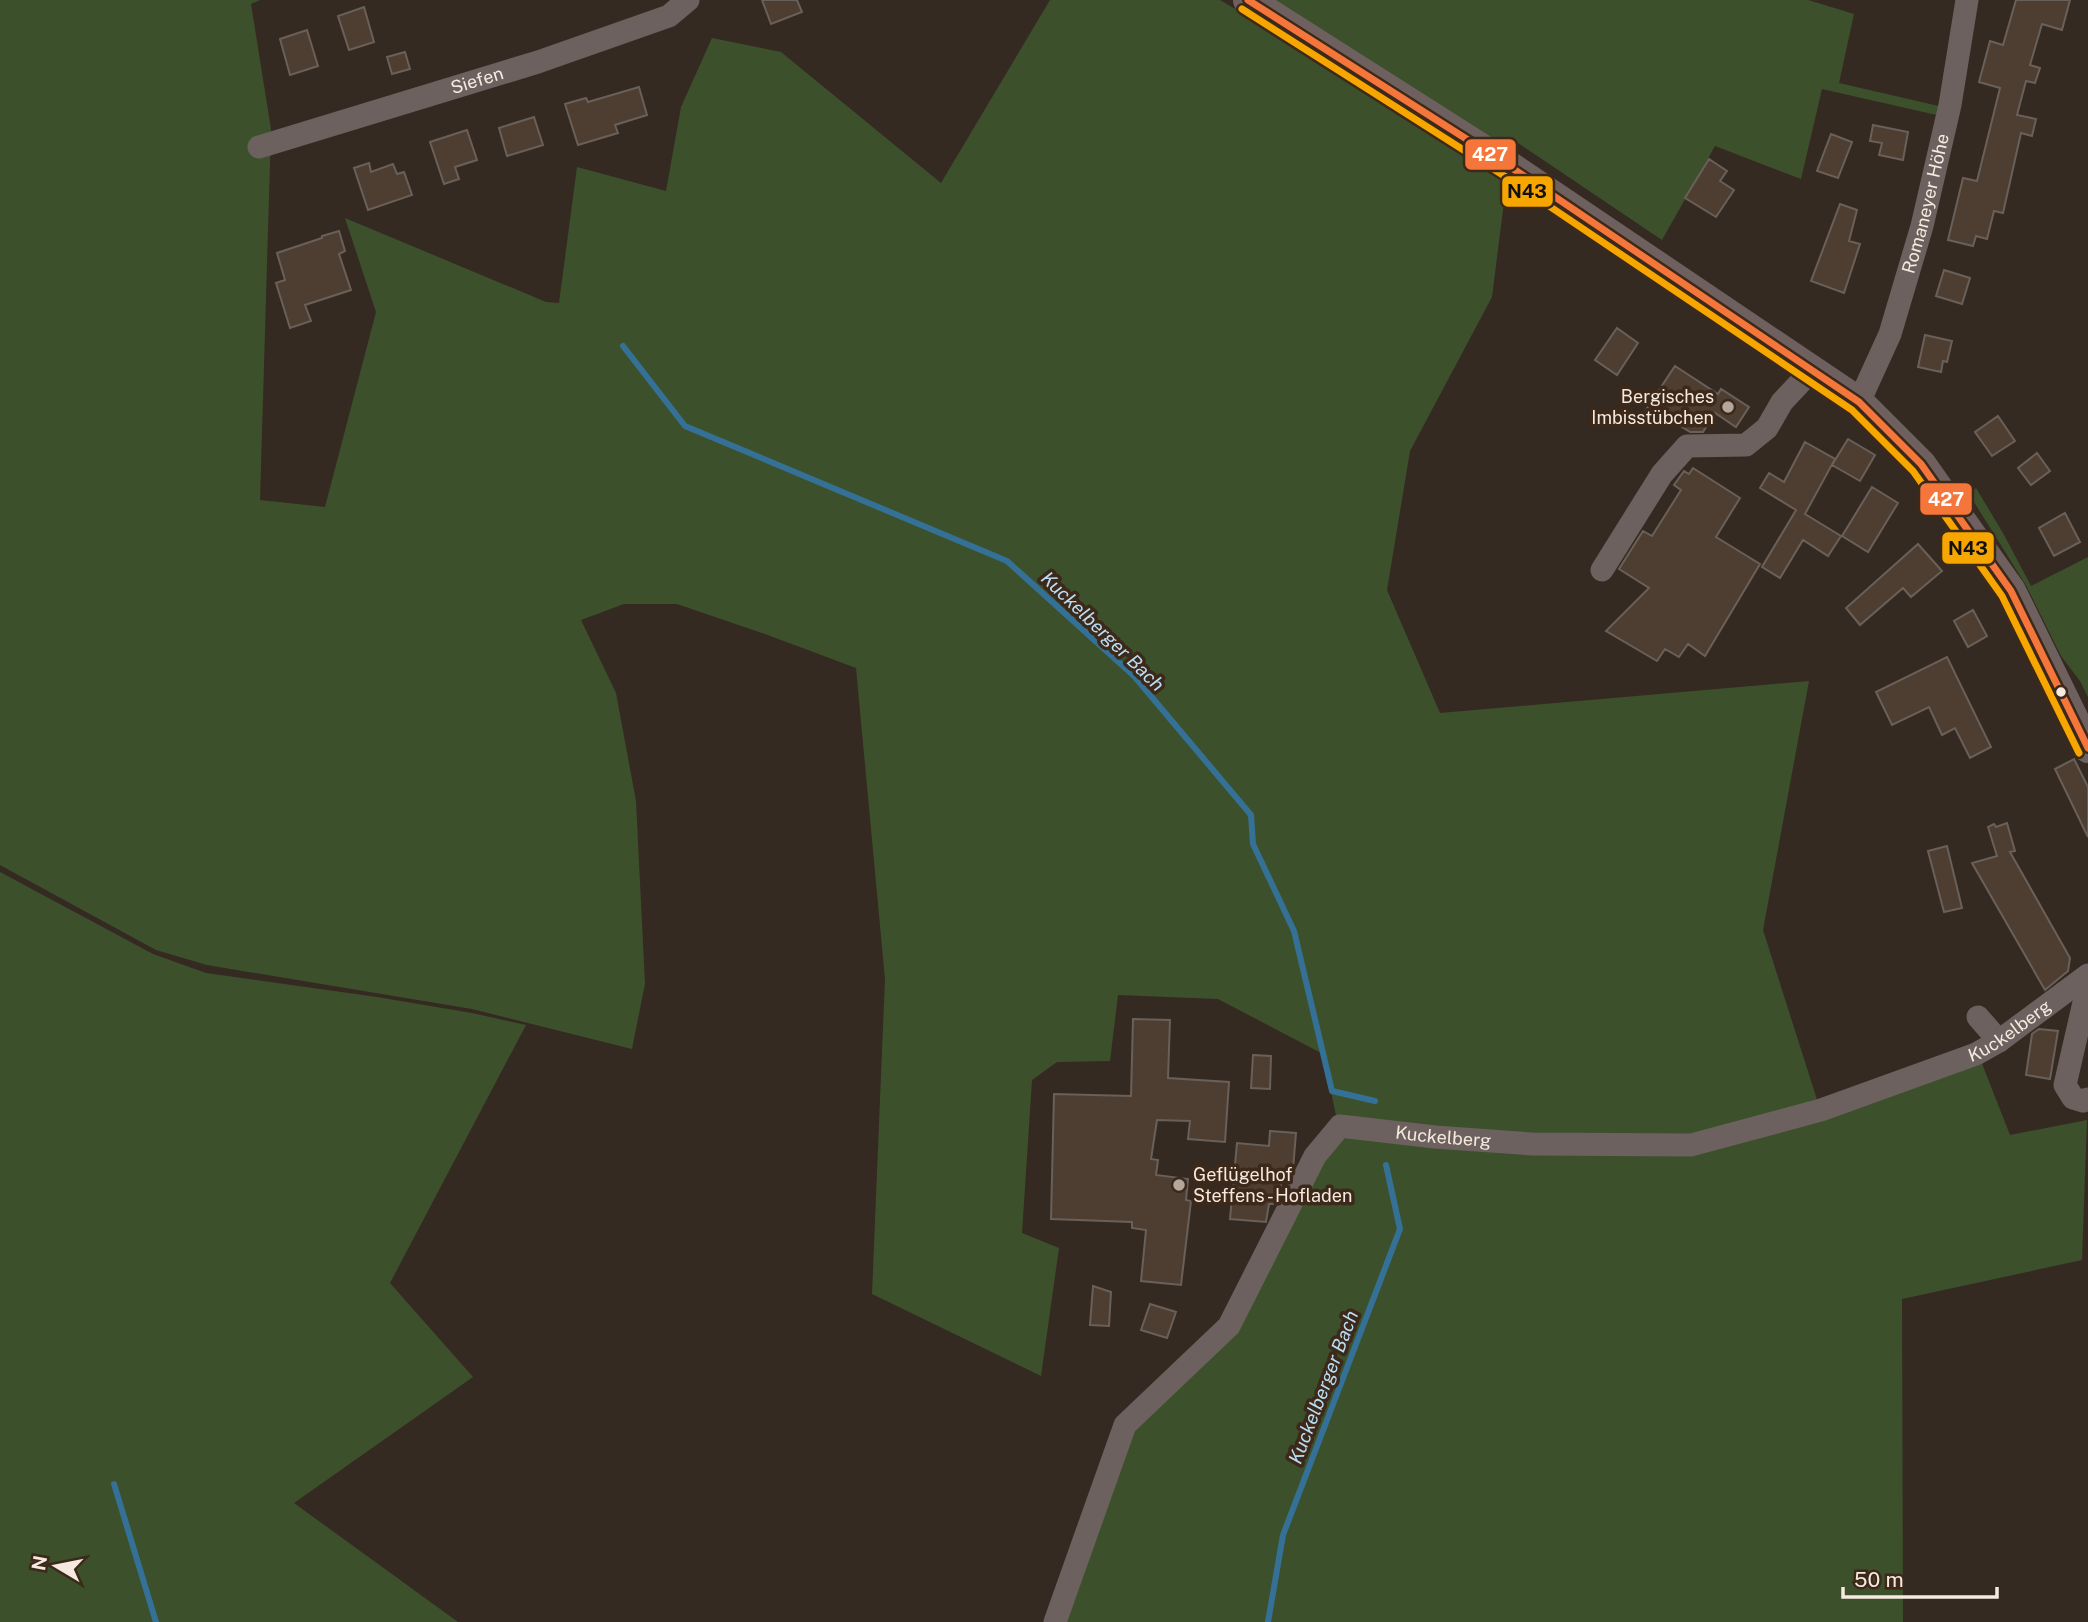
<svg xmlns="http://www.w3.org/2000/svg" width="2088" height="1622" font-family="'Public Sans',sans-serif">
  <rect width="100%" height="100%" fill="#352a22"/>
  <!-- green -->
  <path fill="#3d502c" d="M0,0h260l-9,4 20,125 -11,371 65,7 51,-195 -31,-94 201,84 13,1 18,-136 89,24 15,-84 31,-69 69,14 160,131 109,-183h170l288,170 -16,127 -82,154 -23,139 53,123 369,-32 -46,249 56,176 -127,28 -160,1 -195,-15 -14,-66 -105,-55 -100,-4 -8,66 -53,1 -25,18 -10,153 37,15 -18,128 -169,-82 13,-315 -29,-311 -91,-34 -88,-30h-53l-43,16 35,73 20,108 9,183 -13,65 -160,-40 -265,-44 -51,-15 -156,-85z
    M1261,0h547l46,14 -15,69 104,24 -2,9 -119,-27 -21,90 -86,-33 -53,94 -147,-99 -4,20z
    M1976,488l27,45 28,53 57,-29v140l-8,-16 -19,-25 -34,-69 -58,-93z
    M0,872l153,82 53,19 171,24 95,16 54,12 -136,258 83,94 -179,126 164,119h-458z
    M1979,1056l31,79 77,-15 -5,140 -180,39 1,323h-846l73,-201 105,-94 85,-171 26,-26 347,12z"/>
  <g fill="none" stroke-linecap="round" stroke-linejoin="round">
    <!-- stream -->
    <path stroke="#357196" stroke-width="6" d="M623,346l62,80 322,135 127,115 117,139 2,29 41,87 38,160 43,10
      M114,1484l42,138
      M1268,1622l15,-87 117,-306 -14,-64"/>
  </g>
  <!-- building -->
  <path fill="#4e3e32" stroke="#696059" stroke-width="2" d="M762,0h35l5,12 -31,12z
    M2016,0h54l-8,30 -20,-6 -12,41 10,3 -5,15 -9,-2 -9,34 19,4 -4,17 -11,-3 -18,80 -9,-2 -7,28 -11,-3 -3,10 -25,-6 15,-62 14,3 23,-93 -21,-6 11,-41 13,4z
    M364,7l10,35 -25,8 -11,-34z
    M307,30l11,36 -28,9 -10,-36z
    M405,52l5,17 -18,5 -5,-17z
    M639,87l8,28 -32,10 3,8 -40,12 -13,-41 21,-6 2,4z
    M534,117l9,28 -36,11 -8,-28z
    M1873,125l35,7 -5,28 -24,-5 3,-12 -12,-2z
    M467,130l10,30 -22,7 4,12 -15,5 -14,-42z
    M1831,134l21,8 -14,36 -21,-7z
    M1709,159l18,12 -7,10 14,9 -18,27 -31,-19z
    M369,163l2,9 22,-8 4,10 7,-2 8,23 -44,15 -14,-42z
    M1840,204l17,6 -8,31 11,3 -16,49 -33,-12z
    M339,231l6,20 -6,3 12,36 -46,15 6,16 -21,7 -14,-45 9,-3 -8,-27 45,-15v-2z
    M1944,270l26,8 -8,26 -26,-8z
    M1617,328l21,15 -21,32 -22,-15z
    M1925,335l27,6 -5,21 -4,-1 -2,11 -23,-5z
    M1675,366l43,28 3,-5 28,18 -13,20 -21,-14 -12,19h-13l-25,-16 -7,10 -16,-10z
    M1998,416l17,25 -23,15 -17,-24z
    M1848,439l27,16 -15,26 -28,-16z
    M1805,442l30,17 -30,55 36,22 -13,20 -25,-16 -23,38 -18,-11 34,-57 -36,-22 9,-15 15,9z
    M2037,453l13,18 -19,14 -13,-17z
    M1693,468l47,30 -24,39 44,27 -55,92 -17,-12 -9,13 -14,-8 -8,12 -51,-30 43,-43 -30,-19 24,-38 9,5 29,-46 -7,-5 10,-14 5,3z
    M1872,487l26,16 -30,49 -26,-16z
    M2065,513l15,29 -26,14 -15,-28z
    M1918,544l24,27 -31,26 -8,-9 -43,37 -14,-17z
    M1973,610l14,26 -19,11 -14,-26z
    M1947,657l44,90 -21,11 -15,-30 -13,7 -13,-28 -37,18 -16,-33z
    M2074,759l14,28v50l-33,-68z
    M2007,823l8,28 -5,1 60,106 -2,13 -23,19 -73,-127 25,-7 -9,-29 6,-3 2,3z
    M1947,846l15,62 -18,4 -16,-61z
    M1133,1019l37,1 -2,58 61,4 -4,60 -37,-3 2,-18 -33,-1 -6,39 7,1 -2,15 32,4 -2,21 5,1 -10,84 -40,-4 5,-51 -14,-2v-6l-81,-3 3,-125 77,2z
    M2039,1029l19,2 -8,48 -24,-4 6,-41z
    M1253,1055l18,1 -1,33 -19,-1z
    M1270,1131l26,2 -3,36 -5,9 -6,-1 -2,17 -5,10h-6l-3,18 -36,-3 7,-76 32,3z
    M1093,1286l18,6 -2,34 -19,-1z
    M1150,1304l26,8 -9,26 -26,-8z"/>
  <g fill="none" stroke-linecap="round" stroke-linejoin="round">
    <!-- minor -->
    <g stroke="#6c615e" stroke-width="23">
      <path id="s1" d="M259,147l279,-85 131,-46 19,-16"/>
      <path id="s2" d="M1859,402l31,-68 32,-108 28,-121 17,-105"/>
      <path d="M1602,570l60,-96 25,-28 59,-1 21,-17 15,-26 30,-32"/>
      <path d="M2088,985l-23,100 8,13 10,3 5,-2"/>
      <path d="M1978,1017l21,24"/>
      <path id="s3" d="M1055,1622l70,-197 104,-99 86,-170 25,-30 95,11 97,7 159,1 130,-35 155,-56 23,-13 89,-66"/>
    </g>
    <!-- major -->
    <path stroke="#6e605e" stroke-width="30" d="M1248,0l264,168 347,234 62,62 90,127 77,157"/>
    <!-- bus-1 casing -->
    <g stroke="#3d291a" stroke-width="12">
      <path id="bus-1" d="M1248,0l264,168 347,234 62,62 90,127 77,157"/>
    </g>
    <!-- bus-2 casing -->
    <g stroke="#3d291a" stroke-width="12">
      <path id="bus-2" d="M1242,9l264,168 346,233 61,61 89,125 77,157"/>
    </g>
    <!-- bus-1 -->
    <use href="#bus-1" stroke="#f5763a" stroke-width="7"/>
    <!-- bus-2 -->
    <use href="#bus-2" stroke="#f7a600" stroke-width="7"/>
  </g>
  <!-- markers -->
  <g fill="#b2a69d" stroke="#3d291a" stroke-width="2.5">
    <circle cx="1728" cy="407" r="7"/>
    <circle cx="1179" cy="1185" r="7"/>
  </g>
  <circle fill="#f6e9df" stroke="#3d291a" stroke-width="2.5" cx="2061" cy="692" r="6"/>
  <g text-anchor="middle" stroke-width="7" stroke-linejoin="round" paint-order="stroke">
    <!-- street labels -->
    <g font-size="18" fill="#f6e9df" stroke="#3d291a">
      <text dy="6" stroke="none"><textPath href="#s1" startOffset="228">Siefen</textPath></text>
      <text dy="6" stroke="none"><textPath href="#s2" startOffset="210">Romaneyer Höhe</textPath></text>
      <text dy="6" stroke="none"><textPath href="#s3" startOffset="1274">Kuckelberg</textPath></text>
      <text dy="6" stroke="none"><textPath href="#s3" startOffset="686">Kuckelberg</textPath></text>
    </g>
    <!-- poi labels -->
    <g font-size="18" fill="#f6e9df" stroke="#3d291a" text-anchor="end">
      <text x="1714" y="403">Bergisches<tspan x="1714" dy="21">Imbisstübchen</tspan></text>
      <text x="1193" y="1181" text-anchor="start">Geflügelhof<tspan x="1193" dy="21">Steffens - Hofladen</tspan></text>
    </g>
    <!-- water labels -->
    <g font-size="19" font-style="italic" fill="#baddf5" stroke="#3d291a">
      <text transform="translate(1103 631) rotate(44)" y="7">Kuckelberger Bach</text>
      <text transform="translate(1323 1387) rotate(-69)" y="7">Kuckelberger Bach</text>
    </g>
  </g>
  <g stroke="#3d291a" stroke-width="2.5">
    <rect x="1464" y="138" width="53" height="33" rx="7" fill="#f5763a"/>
    <rect x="1501" y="175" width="53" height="33" rx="7" fill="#f7a600"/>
    <rect x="1919" y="482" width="54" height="34" rx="7" fill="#f5763a"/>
    <rect x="1941" y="531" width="54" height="34" rx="7" fill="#f7a600"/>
  </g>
  <g font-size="19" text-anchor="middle" font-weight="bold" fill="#fff">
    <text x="1490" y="161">427</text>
    <text x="1946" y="506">427</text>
  </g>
  <g font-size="19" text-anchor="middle" font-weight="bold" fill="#111">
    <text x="1527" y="198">N43</text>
    <text x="1968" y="555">N43</text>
  </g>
  <!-- north arrow -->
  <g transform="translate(56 1566) rotate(280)" stroke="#3d291a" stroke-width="5" paint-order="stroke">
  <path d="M0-5L12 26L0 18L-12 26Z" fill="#f6e9df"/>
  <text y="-10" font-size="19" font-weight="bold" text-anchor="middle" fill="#f6e9df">N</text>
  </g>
  <!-- scale -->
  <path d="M1843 1587v10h154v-10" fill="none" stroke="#f6e9df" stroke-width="3.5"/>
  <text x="1854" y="1587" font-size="21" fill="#f6e9df" stroke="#3d291a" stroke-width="5" paint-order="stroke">50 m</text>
</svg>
